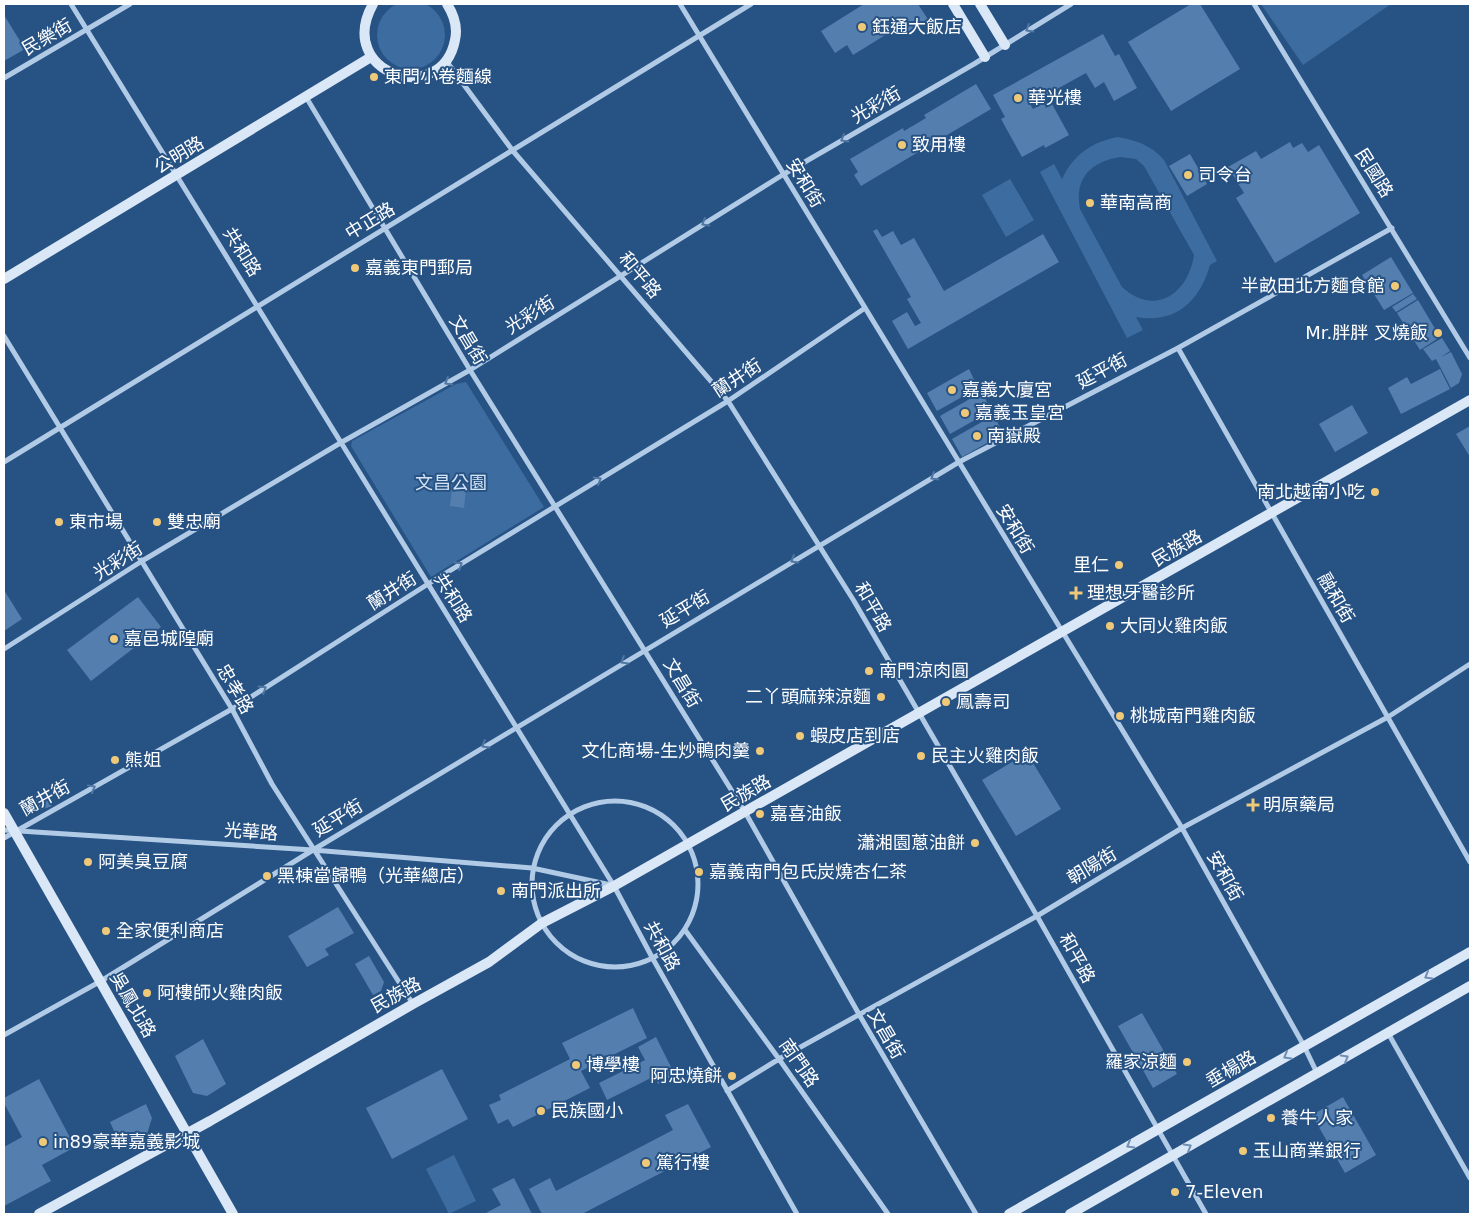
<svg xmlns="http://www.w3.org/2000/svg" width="1474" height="1218" font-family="'DejaVu Sans','Noto Sans TC',sans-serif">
  <rect width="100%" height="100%" fill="#275284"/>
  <!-- green -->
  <path fill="#3c6ca0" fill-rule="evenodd" d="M377 35a34 34 0 1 1 68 0a34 34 0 1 1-68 0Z
    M1261,4h130l-88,61z
    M1117,137c19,3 34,8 47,23l53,101 -7,4c-10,36 -34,59 -74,52l7,13 -16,8 -87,-166 14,-8 8,15c12,-25 29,-36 55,-42zM1120,157l16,2 8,7 50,89c-6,39 -39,62 -72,32l-42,-78c-6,-31 11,-47 40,-52z
    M1010,179l24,41 -28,17 -24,-42z
    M466,382l78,125 -113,70 -80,-131 1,-5 104,-57z
    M454,1155l22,46 -27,13 -23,-45z"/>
  <!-- building -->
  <path fill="#547ead" d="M864,4h54l11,17 -20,12 -6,-9 -50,31 -6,-10 -12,8 -14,-22z
    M1191,4h9l40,65 -69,42 -43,-69z
    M4,15l21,34 -21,12z
    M1103,34l12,22 4,-2 18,34 -23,13 -10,-19 -9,6 -9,-15 -56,31 3,5 11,-6 2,5 6,-4 17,31 -24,13 -1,-3 -22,12 -21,-38 4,-2 -12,-22z
    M976,84l15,25 -130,77 -7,-11 4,-3 -8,-13 53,-31 1,3 22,-13 -2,-3z
    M1290,142l3,6 9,-5 6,9 11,-7 41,68 -85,50 -39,-65 8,-5 -16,-26 28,-16 5,8z
    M1190,154l17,30 -20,12 -18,-30z
    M877,229l5,8 11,-6 8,14 13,-7 30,53 99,-57 16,28 -151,87 -16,-28 15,-9 8,14 6,-3 -14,-24 4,-2 -38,-66z
    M1391,257l22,36 -29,17 -22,-35z
    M1413,294l4,5 -21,13 -4,-5z
    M1418,300l22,37 -20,13 -23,-37z
    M1442,338l8,13 -9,6 10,-5 11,22 -3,9 -8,5 -15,-29 -4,2 -9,-12z
    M969,369l9,19 -41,23 -10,-18z
    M1440,369l10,20 -49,25 -13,-26 19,-11 4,7z
    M982,392l9,19 -41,23 -10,-18z
    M1352,405l16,28 -33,19 -16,-28z
    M994,415l9,19 -41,23 -10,-18z
    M1470,426v31l-14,-23z
    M452,488l14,1 -2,19 -14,-2z
    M4,590l18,29 -18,12z
    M138,597l23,30 -70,54 -24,-31z
    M1027,753l34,56 -45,27 -34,-56z
    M42,791l10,15 -17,6 -15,-8z
    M338,907l16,26 -29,16 4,6 -22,12 -19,-31z
    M369,956l15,26 -3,9 -8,4 -18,-31z
    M633,1008l14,30 -66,33 9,17 -77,39 -5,-8 -10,5 -9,-19 12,-5 -2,-5 71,-36 -8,-16z
    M1142,1013l35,61 -24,14 -35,-62z
    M656,1037l19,38 -17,9 -3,-8 -48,24 -8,-17 46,-23 -7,-13z
    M203,1039l23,45 -19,12 -14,-3 -18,-37z
    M442,1069l26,50 -76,40 -26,-51z
    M39,1079l36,68 -33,18 9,16 -47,25v-59l18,-10 -18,-34v-5z
    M1343,1097l33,58 -31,18 -33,-58z
    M146,1104l6,14 -5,16 -25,15 -12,-27z
    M688,1104l23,43 -129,67h-40l-13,-25 21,-11 6,13 117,-61 -8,-15z
    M514,1178l18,36h-48l17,-9 -9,-16z"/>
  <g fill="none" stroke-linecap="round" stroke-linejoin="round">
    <!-- street -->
    <path stroke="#b1cbe7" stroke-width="5" d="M71,4l543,882 39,73 144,255
      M680,4l502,824 122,218 13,27
      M1254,4l216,354
      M447,62l66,89 215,250 126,200 183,315 169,298
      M4,78l126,-74
      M306,97l164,273 275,442 115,204 116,198
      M4,336l228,373 40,75 141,220
      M1178,348l292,514
      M4,462l747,-458
      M4,649l138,-88 200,-119 128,-72 314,-196 190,-110 97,-60
      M532 884a83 83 0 1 1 166 0a83 83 0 1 1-166 0Z
      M4,830l309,20 219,18 79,17
      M4,838l228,-129 196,-125 300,-183 137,-93
      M685,930l94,129 109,155
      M1388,1033l82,145
      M4,1035l97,-54 212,-131 646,-388 219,-114 214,-120
      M727,1091l52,-32 258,-143 145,-88 206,-111 82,-53"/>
    <!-- secondary -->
    <path stroke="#dae7f6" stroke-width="10" d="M373,4c-39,70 69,104 82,36 3,-13 -1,-25 -8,-36
      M953,4l32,53
      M980,4l25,41
      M4,279l367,-222
      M4,813l229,401
      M39,1214l171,-93 203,-117 76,-42 53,-39 72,-37 856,-486
      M1009,1214l461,-262
      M1070,1214l400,-228"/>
  </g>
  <!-- one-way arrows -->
  <defs><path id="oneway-chevron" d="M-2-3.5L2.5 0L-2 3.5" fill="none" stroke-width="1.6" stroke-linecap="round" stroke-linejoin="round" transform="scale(1.25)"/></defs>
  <g stroke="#5076a2">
    <use href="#oneway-chevron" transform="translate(1029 29) rotate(149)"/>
    <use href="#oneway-chevron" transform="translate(844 139) rotate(150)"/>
    <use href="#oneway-chevron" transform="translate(705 223) rotate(149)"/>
    <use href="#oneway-chevron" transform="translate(448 382) rotate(150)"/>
    <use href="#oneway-chevron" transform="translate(934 477) rotate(149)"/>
    <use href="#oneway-chevron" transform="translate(598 480) rotate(-31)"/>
    <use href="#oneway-chevron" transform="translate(794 560) rotate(149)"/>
    <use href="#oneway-chevron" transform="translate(459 565) rotate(-32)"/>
    <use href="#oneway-chevron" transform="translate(624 661) rotate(149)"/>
    <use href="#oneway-chevron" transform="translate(263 689) rotate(-32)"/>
    <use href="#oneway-chevron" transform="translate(485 745) rotate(149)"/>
    <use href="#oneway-chevron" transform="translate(92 788) rotate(-29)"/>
  </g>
  <g stroke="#6f8eb2">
    <use href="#oneway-chevron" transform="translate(1428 976) rotate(150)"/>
    <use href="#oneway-chevron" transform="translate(1287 1056) rotate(150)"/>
    <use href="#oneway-chevron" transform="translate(1345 1058) rotate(-30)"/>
    <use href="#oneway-chevron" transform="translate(1130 1145) rotate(150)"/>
    <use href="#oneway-chevron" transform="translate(1188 1147) rotate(-30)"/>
  </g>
  <!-- markers -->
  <g fill="#efc977" stroke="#275284" stroke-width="2">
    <circle cx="862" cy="27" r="5"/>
    <circle cx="374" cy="77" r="5"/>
    <circle cx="1018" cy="98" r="5"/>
    <circle cx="902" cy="145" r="5"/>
    <circle cx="1188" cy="175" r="5"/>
    <circle cx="1090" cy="203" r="5"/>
    <circle cx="355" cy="268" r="5"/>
    <circle cx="1395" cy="286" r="5"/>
    <circle cx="1438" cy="333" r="5"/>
    <circle cx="952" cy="390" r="5"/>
    <circle cx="965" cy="413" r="5"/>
    <circle cx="977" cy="436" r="5"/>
    <circle cx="1375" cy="492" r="5"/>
    <circle cx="59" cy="522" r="5"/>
    <circle cx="157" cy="522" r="5"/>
    <circle cx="1119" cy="565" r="5"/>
    <path d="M1073.5 585.5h5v5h5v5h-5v5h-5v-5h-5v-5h5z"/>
    <circle cx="1110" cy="626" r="5"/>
    <circle cx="114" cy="639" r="5"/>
    <circle cx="869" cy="671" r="5"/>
    <circle cx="881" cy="697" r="5"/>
    <circle cx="946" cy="702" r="5"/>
    <circle cx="1120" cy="716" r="5"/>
    <circle cx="800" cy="736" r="5"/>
    <circle cx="760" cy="751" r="5"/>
    <circle cx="921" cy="756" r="5"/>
    <circle cx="115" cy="760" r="5"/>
    <path d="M1250.5 797.5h5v5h5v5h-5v5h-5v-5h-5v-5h5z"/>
    <circle cx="760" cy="814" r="5"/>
    <circle cx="975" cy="843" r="5"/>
    <circle cx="88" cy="862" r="5"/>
    <circle cx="699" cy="872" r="5"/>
    <circle cx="267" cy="876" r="5"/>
    <circle cx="501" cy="891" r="5"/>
    <circle cx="106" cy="931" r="5"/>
    <circle cx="147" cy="993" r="5"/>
    <circle cx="1187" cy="1062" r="5"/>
    <circle cx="576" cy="1065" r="5"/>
    <circle cx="732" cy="1076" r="5"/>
    <circle cx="541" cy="1111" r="5"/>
    <circle cx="1271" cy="1118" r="5"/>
    <circle cx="43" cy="1142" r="5"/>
    <circle cx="1243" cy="1151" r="5"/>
    <circle cx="646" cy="1163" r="5"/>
    <circle cx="1175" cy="1192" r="5"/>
  </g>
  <g text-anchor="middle" stroke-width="4" stroke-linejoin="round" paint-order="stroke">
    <!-- poi labels -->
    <g font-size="18" fill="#fff" stroke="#275284" text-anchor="start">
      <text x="872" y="33">鈺通大飯店</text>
      <text x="384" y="83">東門小卷麵線</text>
      <text x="1028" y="104">華光樓</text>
      <text x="912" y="151">致用樓</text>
      <text x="1198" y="181">司令台</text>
      <text x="1100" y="209">華南高商</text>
      <text x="365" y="274">嘉義東門郵局</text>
      <text x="1385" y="292" text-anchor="end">半畝田北方麵食館</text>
      <text x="1428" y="339" text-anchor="end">Mr.胖胖 叉燒飯</text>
      <text x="962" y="396">嘉義大廈宮</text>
      <text x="975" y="419">嘉義玉皇宮</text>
      <text x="987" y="442">南嶽殿</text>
      <text x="1365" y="498" text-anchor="end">南北越南小吃</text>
      <text x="69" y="528">東市場</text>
      <text x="167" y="528">雙忠廟</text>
      <text x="1109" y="571" text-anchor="end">里仁</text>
      <text x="1087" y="599">理想牙醫診所</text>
      <text x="1120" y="632">大同火雞肉飯</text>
      <text x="124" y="645">嘉邑城隍廟</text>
      <text x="879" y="677">南門涼肉圓</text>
      <text x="871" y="703" text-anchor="end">二丫頭麻辣涼麵</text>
      <text x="956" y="708">鳳壽司</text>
      <text x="1130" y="722">桃城南門雞肉飯</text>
      <text x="810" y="742">蝦皮店到店</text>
      <text x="750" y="757" text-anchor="end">文化商場-生炒鴨肉羹</text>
      <text x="931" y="762">民主火雞肉飯</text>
      <text x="125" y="766">熊姐</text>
      <text x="1263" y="811">明原藥局</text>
      <text x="770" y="820">嘉喜油飯</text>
      <text x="965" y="849" text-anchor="end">瀟湘園蔥油餅</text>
      <text x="98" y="868">阿美臭豆腐</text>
      <text x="709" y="878">嘉義南門包氏炭燒杏仁茶</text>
      <text x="277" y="882">黑棟當歸鴨（光華總店）</text>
      <text x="511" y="897">南門派出所</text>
      <text x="116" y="937">全家便利商店</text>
      <text x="157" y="999">阿樓師火雞肉飯</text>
      <text x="1177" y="1068" text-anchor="end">羅家涼麵</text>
      <text x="586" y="1071">博學樓</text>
      <text x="722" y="1082" text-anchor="end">阿忠燒餅</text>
      <text x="551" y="1117">民族國小</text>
      <text x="1281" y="1124">養牛人家</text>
      <text x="53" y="1148">in89豪華嘉義影城</text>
      <text x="1253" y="1157">玉山商業銀行</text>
      <text x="656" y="1169">篤行樓</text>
      <text x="1185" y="1198">7-Eleven</text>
    </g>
    <!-- street labels -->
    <g font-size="18" fill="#fff" stroke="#275284">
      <text transform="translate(47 37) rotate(-30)" y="6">民樂街</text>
      <text transform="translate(876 105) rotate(-30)" y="6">光彩街</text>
      <text transform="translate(179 155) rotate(-31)" y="6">公明路</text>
      <text transform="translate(1374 173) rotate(58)" y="6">民國路</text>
      <text transform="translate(805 183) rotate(59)" y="6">安和街</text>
      <text transform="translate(370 221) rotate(-31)" y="6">中正路</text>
      <text transform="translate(242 252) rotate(58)" y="6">共和路</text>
      <text transform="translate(640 275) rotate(50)" y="6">和平路</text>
      <text transform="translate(530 315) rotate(-32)" y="6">光彩街</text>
      <text transform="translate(468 340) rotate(59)" y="6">文昌街</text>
      <text transform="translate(1102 371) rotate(-28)" y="6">延平街</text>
      <text transform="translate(737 378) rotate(-33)" y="6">蘭井街</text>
      <text transform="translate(1015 529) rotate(59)" y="6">安和街</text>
      <text transform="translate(1177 548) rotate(-30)" y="6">民族路</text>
      <text transform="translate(118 561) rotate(-32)" y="6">光彩街</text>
      <text transform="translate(392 591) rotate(-32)" y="6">蘭井街</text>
      <text transform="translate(453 598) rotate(58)" y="6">共和路</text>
      <text transform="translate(1336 598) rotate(60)" y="6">融和街</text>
      <text transform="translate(873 607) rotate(60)" y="6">和平路</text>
      <text transform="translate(685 609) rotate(-31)" y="6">延平街</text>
      <text transform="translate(682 683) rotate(59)" y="6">文昌街</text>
      <text transform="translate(235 689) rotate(60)" y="6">忠孝路</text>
      <text transform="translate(746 793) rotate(-30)" y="6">民族路</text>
      <text transform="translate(45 798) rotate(-29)" y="6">蘭井街</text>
      <text transform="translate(338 818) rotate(-31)" y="6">延平街</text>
      <text transform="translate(251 832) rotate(4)" y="6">光華路</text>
      <text transform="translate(1092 866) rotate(-31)" y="6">朝陽街</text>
      <text transform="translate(1225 876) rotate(61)" y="6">安和街</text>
      <text transform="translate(662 946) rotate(61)" y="6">共和路</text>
      <text transform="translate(1077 958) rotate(61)" y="6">和平路</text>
      <text transform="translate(396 995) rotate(-29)" y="6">民族路</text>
      <text transform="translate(133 1005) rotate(60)" y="6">吳鳳北路</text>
      <text transform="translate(886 1034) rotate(60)" y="6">文昌街</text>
      <text transform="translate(799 1063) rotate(55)" y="6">南門路</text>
      <text transform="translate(1231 1069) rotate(-30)" y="6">垂楊路</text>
    </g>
    <!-- park labels -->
    <g font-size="18" fill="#d4e4f6" stroke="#275284">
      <text x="451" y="489">文昌公園</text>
    </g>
  </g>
  <!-- border -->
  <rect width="1474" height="1218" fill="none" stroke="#ffffff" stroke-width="10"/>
</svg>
